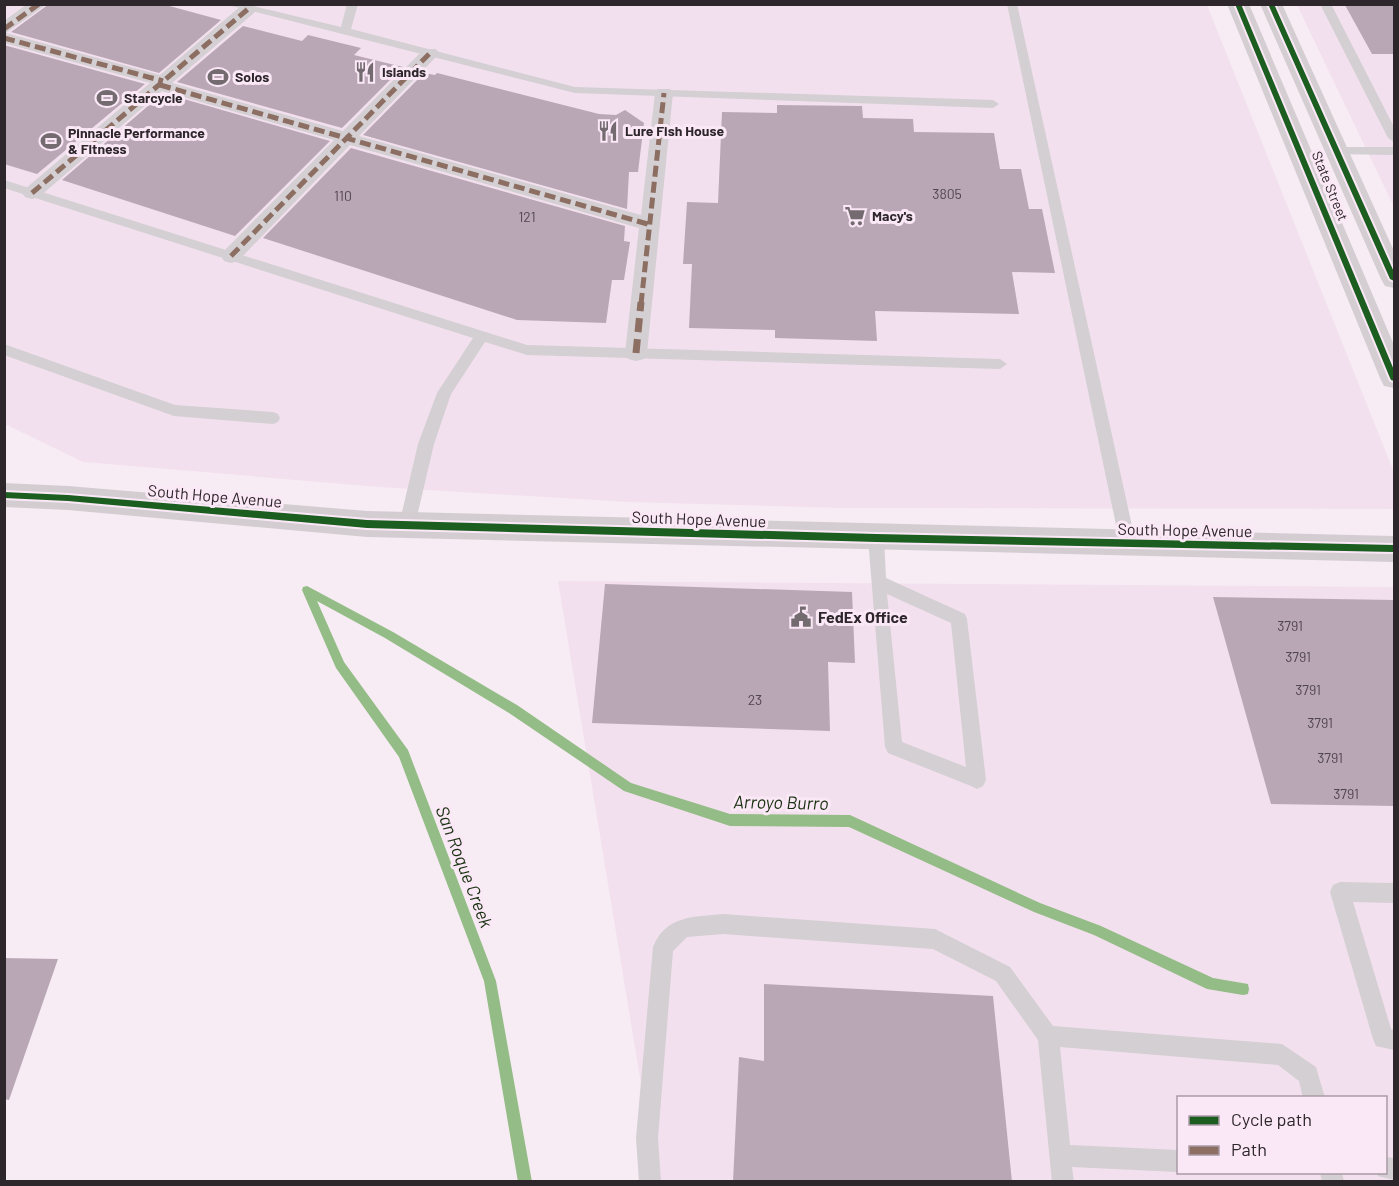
<svg xmlns="http://www.w3.org/2000/svg" width="1399" height="1186" font-family="Barlow,sans-serif">
  <rect width="100%" height="100%" fill="#f7ecf4"/>
  <!-- built -->
  <path fill="#f3e0ee" fill-rule="evenodd" d="M4,5h1203l187,467v37l-554,-1 -213,-6 -248,-15 -296,-25 -78,-38z
    M1297,5h97v202z
    M558,581l836,6v594h-737zM1178,1098h208v74h-208z"/>
  <g fill="none" stroke-linecap="round" stroke-linejoin="round">
    <!-- stream -->
    <path fill="#94bc86" fill-rule="evenodd" d="M307,586l86,46 124,73 114,78 99,31 120,1 190,88 61,23 112,52 35,6 1,5 -1,5 -5,1 -36,-6 -113,-54 -60,-23 -185,-85 -119,-1 -106,-35 -115,-78 -124,-75 -68,-37 27,61 64,88 88,231 36,201h-14l-34,-201 -85,-224 -63,-89 -34,-78 1,-3z"/>
  </g>
  <!-- building -->
  <path fill="#baa7b6" d="M49,4h113l59,16 -62,53 -148,-41z
    M1345,5l50,1v48h-23z
    M243,26l59,15 6,-6 53,13 -7,7 49,12 -61,61 -165,-46z
    M4,45l141,39 -108,90 -33,-10z
    M424,73l11,2 2,-2 162,41 17,1 9,-5 19,13 -6,49h-9l-2,37 -264,-74z
    M163,93l167,48 -95,95 -173,-56z
    M777,105l85,1 1,12 50,1 1,13 80,1 6,36h21l8,40h13l13,64 -43,-1 7,42 -144,-3 2,30 -102,-3v-8l-86,-2 3,-64h-9l4,-62 31,1 4,-91 55,1z
    M351,148l274,78 -1,15 6,1 -6,38h-12l-6,43 -89,-3 -254,-82z
    M605,584l247,8 3,71 -27,-1 2,69 -238,-8z
    M1213,597l182,3v206l-124,-2z
    M4,958l54,1 -49,141 -5,-1z
    M764,984l229,12 19,186h-279l6,-125 25,4z"/>
  <g fill="none" stroke-linecap="round" stroke-linejoin="round">
    <!-- service -->
    <path fill="#d3cfd2" fill-rule="evenodd" d="M224,4h21l96,23 6,-23h11l-7,25 224,58 418,13 6,4 -6,4 -418,-15z
      M1007,4h10l119,540 -2,5 -6,2 -6,-2 -2,-5z
      M1320,4h11l63,123v15l-6,-4z
      M1337,147h57v8l-61,-1 -2,-3z
      M4,180l523,165 473,14 7,5 -7,5 -473,-14 -42,-13 -34,52 -17,50 -19,81 -2,5 -6,1 -6,-1 -2,-5 19,-81 19,-51 36,-55 -469,-150z
      M4,344l171,61 98,7 5,2 2,4 -2,4 -5,2 -99,-8 -170,-61z
      M876,531l6,2 2,5 2,40 79,36 2,5 19,161 -3,6 -6,3 -6,-3 -83,-33 -3,-6 -17,-209 2,-5zM887,594l64,29 15,144 -64,-25z
      M1340,882l54,1v20l-41,-1 38,127 3,1v20l-18,-4 -3,-7 -43,-147 3,-7z
      M723,914l212,15 75,38 43,59 229,18 34,23 9,31h-22l-4,-17 -21,-16 -218,-18 10,98 108,5v22l-106,-5 2,15h-22l-14,-142 -42,-59 -63,-32 -210,-15 -36,3 -14,14 -15,187 3,44h-22l-3,-44 17,-191c13,-32 41,-30 70,-33z
      M1386,1157l8,1v22l-16,-4 -1,-4h9z
      M1320,1172h22l2,10h-22z"/>
    <!-- pedestrian -->
    <path fill="#d3cfd2" fill-rule="evenodd" d="M27,4h20l-41,29 154,42 82,-70h12l2,4 -2,4 -82,70 171,48 81,-82h12l3,4 -3,4 -77,79 282,79 14,-122 3,-4h12l3,4 -26,260 -3,6 -8,2 -8,-2 -3,-6 14,-125 -289,-83 -112,116 -7,2 -7,-2 -3,-5 3,-5 110,-111 -172,-49 -123,106 -7,2 -7,-2 -3,-4 3,-4 125,-106 -146,-40v-22z"/>
    <!-- secondary -->
    <path fill="#d3cdd1" fill-rule="evenodd" d="M4,483l64,3 299,25 1027,25v26l-1027,-25 -299,-27 -64,-3z"/>
    <!-- primary -->
    <path fill="#d4ced2" fill-rule="evenodd" d="M1227,4h22l145,341v43l-10,-2 -4,-8z
      M1260,4h22l112,247v37l-9,-2 -4,-7z"/>
    <!-- quiet-far1 -->
    <path stroke="#8d6e63" stroke-width="5" stroke-dasharray="11 5" stroke-linecap="butt" d="M4,29l35,-25
      M4,38l159,43
      M160,85l491,140
      M32,193l216,-184
      M231,256l199,-203
      M641,304l23,-211"/>
    <!-- quiet -->
    <path stroke="#8d6e63" stroke-width="7" stroke-dasharray="14 7" stroke-linecap="butt" d="M636,353l5,-51"/>
    <!-- cycleway casing -->
    <g stroke="#fbe8f6" stroke-width="4">
      <path id="cycleway" d="M1235,4h6l153,366v11l-3,-1 -1,-2z
        M1268,4h6l120,268v9l-4,-2z
        M4,492l64,3 299,25 509,14 518,11v7l-518,-10 -509,-14 -299,-27 -64,-3z"/>
    </g>
    <!-- cycleway -->
    <use href="#cycleway" fill="#1b5e20" fill-rule="evenodd"/>
  </g>
  <!-- icons -->
  <defs>
    <g id="restaurant-bare" transform="scale(1.62)"><path d="M-5-6h1v4h1v-4h1v4h1v-4h1v5L-1.5 .5V6h-2V.5L-5-1ZM5-6V6H3V1.5H1.5Q1.5-4 5-6Z" fill="#746b71" stroke="#fbe8f6" stroke-width="2.5" paint-order="stroke"/></g>
    <g id="stadium-bare" transform="scale(1.62)"><path d="M0-5a6.5 5 0 1 0 0 10a6.5 5 0 1 0 0-10ZM-3.5-1.8h7v3.6h-7Z" fill="#746b71" stroke="#fbe8f6" stroke-width="2.5" paint-order="stroke"/></g>
    <g id="supermarket-bare" transform="scale(1.62)"><path d="M-6-5.5h2.5l.6 2H6L4.5 2H-2.5L-4.4-4H-6ZM-1.5 3.2a1.3 1.3 0 1 0 .1 0ZM3 3.2a1.3 1.3 0 1 0 .1 0Z" fill="#746b71" stroke="#fbe8f6" stroke-width="2.5" paint-order="stroke"/></g>
    <g id="civic-bare" transform="scale(1.62)"><path d="M-.6-6.5H3V-4.5H.6V-3L4-1V1h2V6H-6V1h2V-1L-.6-3ZM-1.2 2.5V6h2.4V2.5Z" fill="#746b71" stroke="#fbe8f6" stroke-width="2.5" paint-order="stroke"/></g>
  </defs>
  <g fill-rule="evenodd">
    <use href="#restaurant-bare" x="365" y="72"/>
    <use href="#stadium-bare" x="218" y="77"/>
    <use href="#stadium-bare" x="107" y="98"/>
    <use href="#restaurant-bare" x="608" y="131"/>
    <use href="#stadium-bare" x="51" y="141"/>
    <use href="#supermarket-bare" x="855" y="216"/>
    <use href="#civic-bare" x="801" y="617"/>
  </g>
  <g text-anchor="middle" stroke-width="6" stroke-linejoin="round" paint-order="stroke">
    <!-- far-poi labels -->
    <g font-size="14" font-weight="bold" fill="#2d262b" stroke="#fbe8f6" text-anchor="start">
      <text x="382" y="77">Islands</text>
      <text x="235" y="82">Solos</text>
      <text x="124" y="103">Starcycle</text>
      <text x="625" y="136">Lure Fish House</text>
      <text x="68" y="138">Pinnacle Performance<tspan x="68" dy="16">&amp; Fitness</tspan></text>
      <text x="872" y="221">Macy's</text>
    </g>
    <!-- far-street labels -->
    <g font-size="14" fill="#2d262b" stroke="#fbe8f6">
      <text transform="translate(1330 186) rotate(68)" y="5">State Street</text>
    </g>
    <!-- number labels -->
    <g font-size="14" fill="#50464e">
      <text x="947" y="199">3805</text>
      <text x="343" y="201">110</text>
      <text x="527" y="222">121</text>
      <text x="1290" y="631">3791</text>
      <text x="1298" y="662">3791</text>
      <text x="1308" y="695">3791</text>
      <text x="755" y="705">23</text>
      <text x="1320" y="728">3791</text>
      <text x="1330" y="763">3791</text>
      <text x="1346" y="799">3791</text>
    </g>
    <!-- street labels -->
    <g font-size="16" fill="#2d262b" stroke="#fbe8f6">
      <text transform="translate(215 496) rotate(5)" y="6">South Hope Avenue</text>
      <text transform="translate(699 519) rotate(2)" y="6">South Hope Avenue</text>
      <text transform="translate(1185 530) rotate(1)" y="6">South Hope Avenue</text>
    </g>
    <!-- poi labels -->
    <g font-size="16" font-weight="bold" fill="#2d262b" stroke="#fbe8f6" text-anchor="start">
      <text x="818" y="623">FedEx Office</text>
    </g>
    <!-- water labels -->
    <g font-size="18" font-style="italic" fill="#17300f" stroke="#fbe8f6">
      <text transform="translate(781 803) rotate(1)" y="6">Arroyo Burro</text>
      <text transform="translate(464 867) rotate(69)" y="6">San Roque Creek</text>
    </g>
  </g>
  <!-- border -->
  <rect width="1399" height="1186" fill="none" stroke="#2d262b" stroke-width="12"/>
  <!-- legend -->
  <rect x="1177" y="1096" width="210" height="78" fill="#fbe8f6" stroke="#a99aa5" stroke-width="1.5"/>
  <rect x="1189" y="1116" width="30" height="9" fill="#1b5e20" stroke="#a99aa5" stroke-width="1.5"/>
  <text x="1231" y="1126" font-size="18" fill="#2d262b">Cycle path</text>
  <rect x="1189" y="1146" width="30" height="9" fill="#8d6e63" stroke="#a99aa5" stroke-width="1.5"/>
  <text x="1231" y="1156" font-size="18" fill="#2d262b">Path</text>
</svg>
